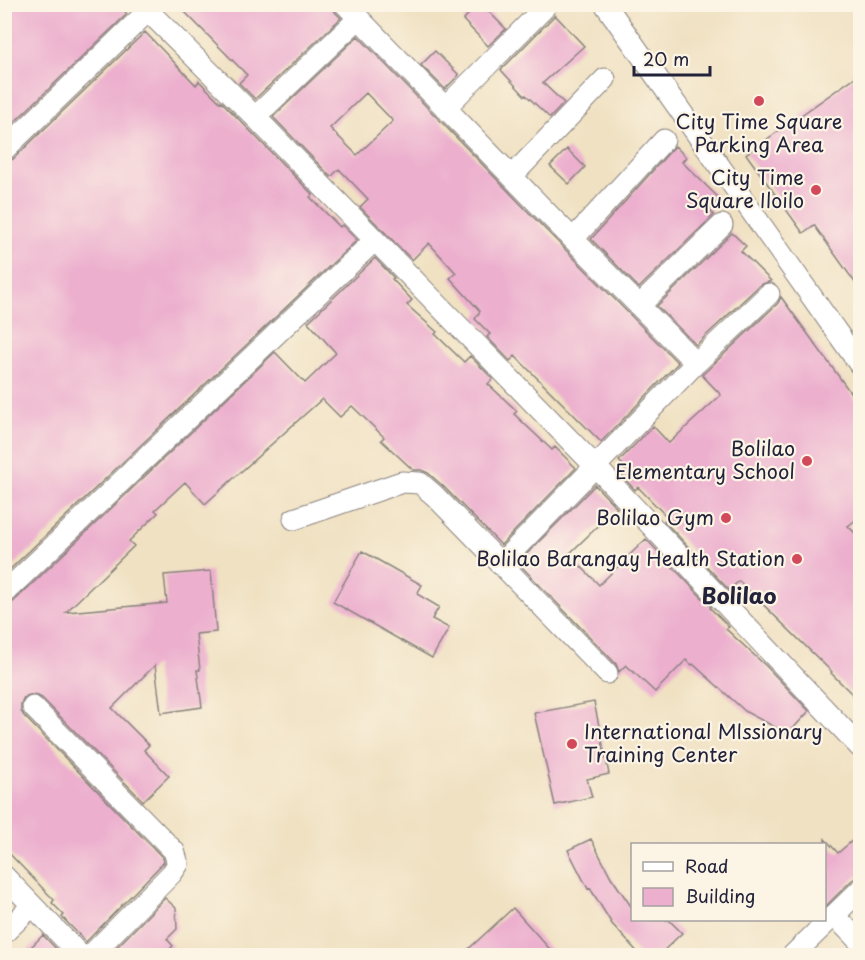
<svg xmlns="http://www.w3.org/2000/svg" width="865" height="960" font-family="'Playpen Sans',sans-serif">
  <rect width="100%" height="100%" fill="#fcf5e5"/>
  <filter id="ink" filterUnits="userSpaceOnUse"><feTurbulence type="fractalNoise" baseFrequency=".0167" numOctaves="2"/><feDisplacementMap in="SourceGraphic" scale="12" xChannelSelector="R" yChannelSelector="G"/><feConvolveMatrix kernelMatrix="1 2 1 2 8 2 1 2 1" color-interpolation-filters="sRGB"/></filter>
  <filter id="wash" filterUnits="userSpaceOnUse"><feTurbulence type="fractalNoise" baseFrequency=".008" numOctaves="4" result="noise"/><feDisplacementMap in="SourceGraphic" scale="24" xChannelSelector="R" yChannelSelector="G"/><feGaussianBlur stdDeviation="1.35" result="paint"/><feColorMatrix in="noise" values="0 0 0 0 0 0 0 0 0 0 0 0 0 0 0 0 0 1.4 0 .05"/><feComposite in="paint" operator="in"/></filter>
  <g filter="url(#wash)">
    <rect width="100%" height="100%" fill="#f0e1c2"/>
    <g id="blocks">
      <!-- building -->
      <path fill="#ecafce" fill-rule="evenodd" d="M4,4h114l9,10 -123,118z
        M177,4h156l2,8 6,6 -86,81 -16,-16 8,-8z
        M478,4h3l25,25 -18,17 -25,-26z
        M555,15l29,31 -41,37 21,20 -14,15 -24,-23 -1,1 -24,-26z
        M145,32l51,53 3,-4 21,21 1,-1 92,94 -3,2 30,30 2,-2 15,15 -353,335v-413l9,-3z
        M358,36l184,190 136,137 -77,79 -86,-86 -5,5 -23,-24 3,-3 -15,-15 5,-8 -30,-33 6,-5 -27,-30 -17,17 -52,-53 8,-8 -29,-30 -8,8 -58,-60zM366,93l27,28 -36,34 -27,-27z
        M435,51l24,24 -14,14 -24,-24z
        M861,73v218l-47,-66 -11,8 -57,-79z
        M675,146l11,11 -4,5 38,37 -11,11 5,5 -75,73 -48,-49z
        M567,149l18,18 -16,17 -19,-18z
        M732,233l14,13 -5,5 30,30 -11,4 -64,60 -39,-39z
        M375,258l19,20 -2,1 20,21 -5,5 30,27 -2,2 29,28 6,-6 23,23 -5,5 29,27 -3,3 38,36 3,-3 21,21 -75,77 -57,-58 -16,-14 -7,-3h-8l-32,-30 3,-3 -32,-31 -12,11 -18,-18 -117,105 -20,-22 -30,28 3,3 -29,28 5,5 -68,66 101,-9 -3,-28 47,-4 5,61 -20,2 4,36h-3l5,37 -41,6 -6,-48 -43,43 37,37 -5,5 25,26 -26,25 -101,-103 -6,-3h-7l-5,3 -3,6v7l3,5 139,142 1,4 -78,80 -24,-25 2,-2 -12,-12 2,-3 -50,-52v-243l9,-3 262,-250 30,31 31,-30 -28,-31z
        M781,297l80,110v109l-13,10 13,13v164l-30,-30 1,-1 -93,-91 -10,9 -65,-69 3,-4 -29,-30 -3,3 -14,-15 6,-6 -8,-8 34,-35 16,17 52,-48 -19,-20 76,-72z
        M595,485l22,23 -48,46 30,31 47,-46 65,68 -1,1 19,19 -3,2 40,37 43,45 -21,23 -42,-22 -53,-48 -1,1 -6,-5 -31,32 -29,-27 -7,7 -3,-8 -98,-101z
        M362,551l60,34 -5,9 22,13 -7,12 17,9 -17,30 -99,-56z
        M594,702l15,72 -22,5 5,18 -37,8 -21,-92z
        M861,833v41l-10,7 -26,26v-68l13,14z
        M591,839l20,38 22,32v11h36l13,13 -24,23h-17l-29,-32 -22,-36 -2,1 -20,-39z
        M165,898l11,10 1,21 -10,10 6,7 -10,10h-51l-2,-2z
        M513,908l43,48h-95z
        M43,935l20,21h-41z"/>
    </g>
  </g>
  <g filter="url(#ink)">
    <use href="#blocks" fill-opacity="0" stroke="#89827e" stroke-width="1.5"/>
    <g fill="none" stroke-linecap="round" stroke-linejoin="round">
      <!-- street casing -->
      <g stroke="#89827e" stroke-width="23">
        <path id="street" d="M141,4l114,113 341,350 264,280
          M345,4l206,213 145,146
          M605,4l255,361
          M445,108l99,-100
          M255,117l103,-98
          M4,150l144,-139
          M512,176l93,-97
          M573,239l91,-99
          M639,306l83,-81
          M294,519l108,-37 18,1 15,13 172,177
          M500,564l196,-201 73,-69
          M4,593l371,-353
          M33,707l141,144 4,13 -6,9 -82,83
          M4,876l77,80
          M835,916l25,26
          M4,933l28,-27
          M792,956l68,-66"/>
      </g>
      <!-- street -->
      <use href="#street" stroke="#fff" stroke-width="21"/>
    </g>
  </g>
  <!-- markers -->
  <g fill="#d1495b" stroke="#fcf5e5" stroke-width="2">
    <circle cx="759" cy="101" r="6"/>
    <circle cx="816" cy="190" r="6"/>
    <circle cx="807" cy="461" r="6"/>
    <circle cx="726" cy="518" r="6"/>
    <circle cx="797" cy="559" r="6"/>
    <circle cx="572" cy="744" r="6"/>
  </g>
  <g text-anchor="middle" stroke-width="4.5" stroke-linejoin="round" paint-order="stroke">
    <!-- poi labels -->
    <g font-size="20" fill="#22223b" stroke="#fcf5e5" text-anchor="end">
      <text x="759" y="129" text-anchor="middle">City Time Square<tspan x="759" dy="23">Parking Area</tspan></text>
      <text x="804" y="185">City Time<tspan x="804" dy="23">Square Iloilo</tspan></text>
      <text x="795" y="456">Bolilao<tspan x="795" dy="23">Elementary School</tspan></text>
      <text x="714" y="525">Bolilao Gym</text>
      <text x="785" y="566">Bolilao Barangay Health Station</text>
      <text x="584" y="739" text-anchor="start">International MIssionary<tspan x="584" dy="23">Training Center</tspan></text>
    </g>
    <!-- quarter labels -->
    <g font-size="22" font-weight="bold" fill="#22223b" stroke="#fcf5e5">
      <text x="739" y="604">Bolilao</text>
    </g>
  </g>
  <!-- margin -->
  <rect width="865" height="960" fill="none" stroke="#fcf5e5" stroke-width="24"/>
  <!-- legend -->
  <rect x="631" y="843" width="195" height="78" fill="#fcf5e5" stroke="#a5a1a1" stroke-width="1.5"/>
  <rect x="643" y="862" width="30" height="9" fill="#ffffff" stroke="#a5a1a1" stroke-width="1.5"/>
  <text x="685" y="873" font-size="18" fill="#22223b">Road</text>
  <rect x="643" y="888" width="30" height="18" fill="#ecafce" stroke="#a5a1a1" stroke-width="1.5"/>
  <text x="685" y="903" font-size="18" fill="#22223b">Building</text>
  <!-- scale -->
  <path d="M634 66v9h76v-9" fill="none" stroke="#22223b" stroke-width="3"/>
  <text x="643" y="66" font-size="18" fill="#22223b" stroke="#fcf5e5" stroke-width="4.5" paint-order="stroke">20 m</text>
</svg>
